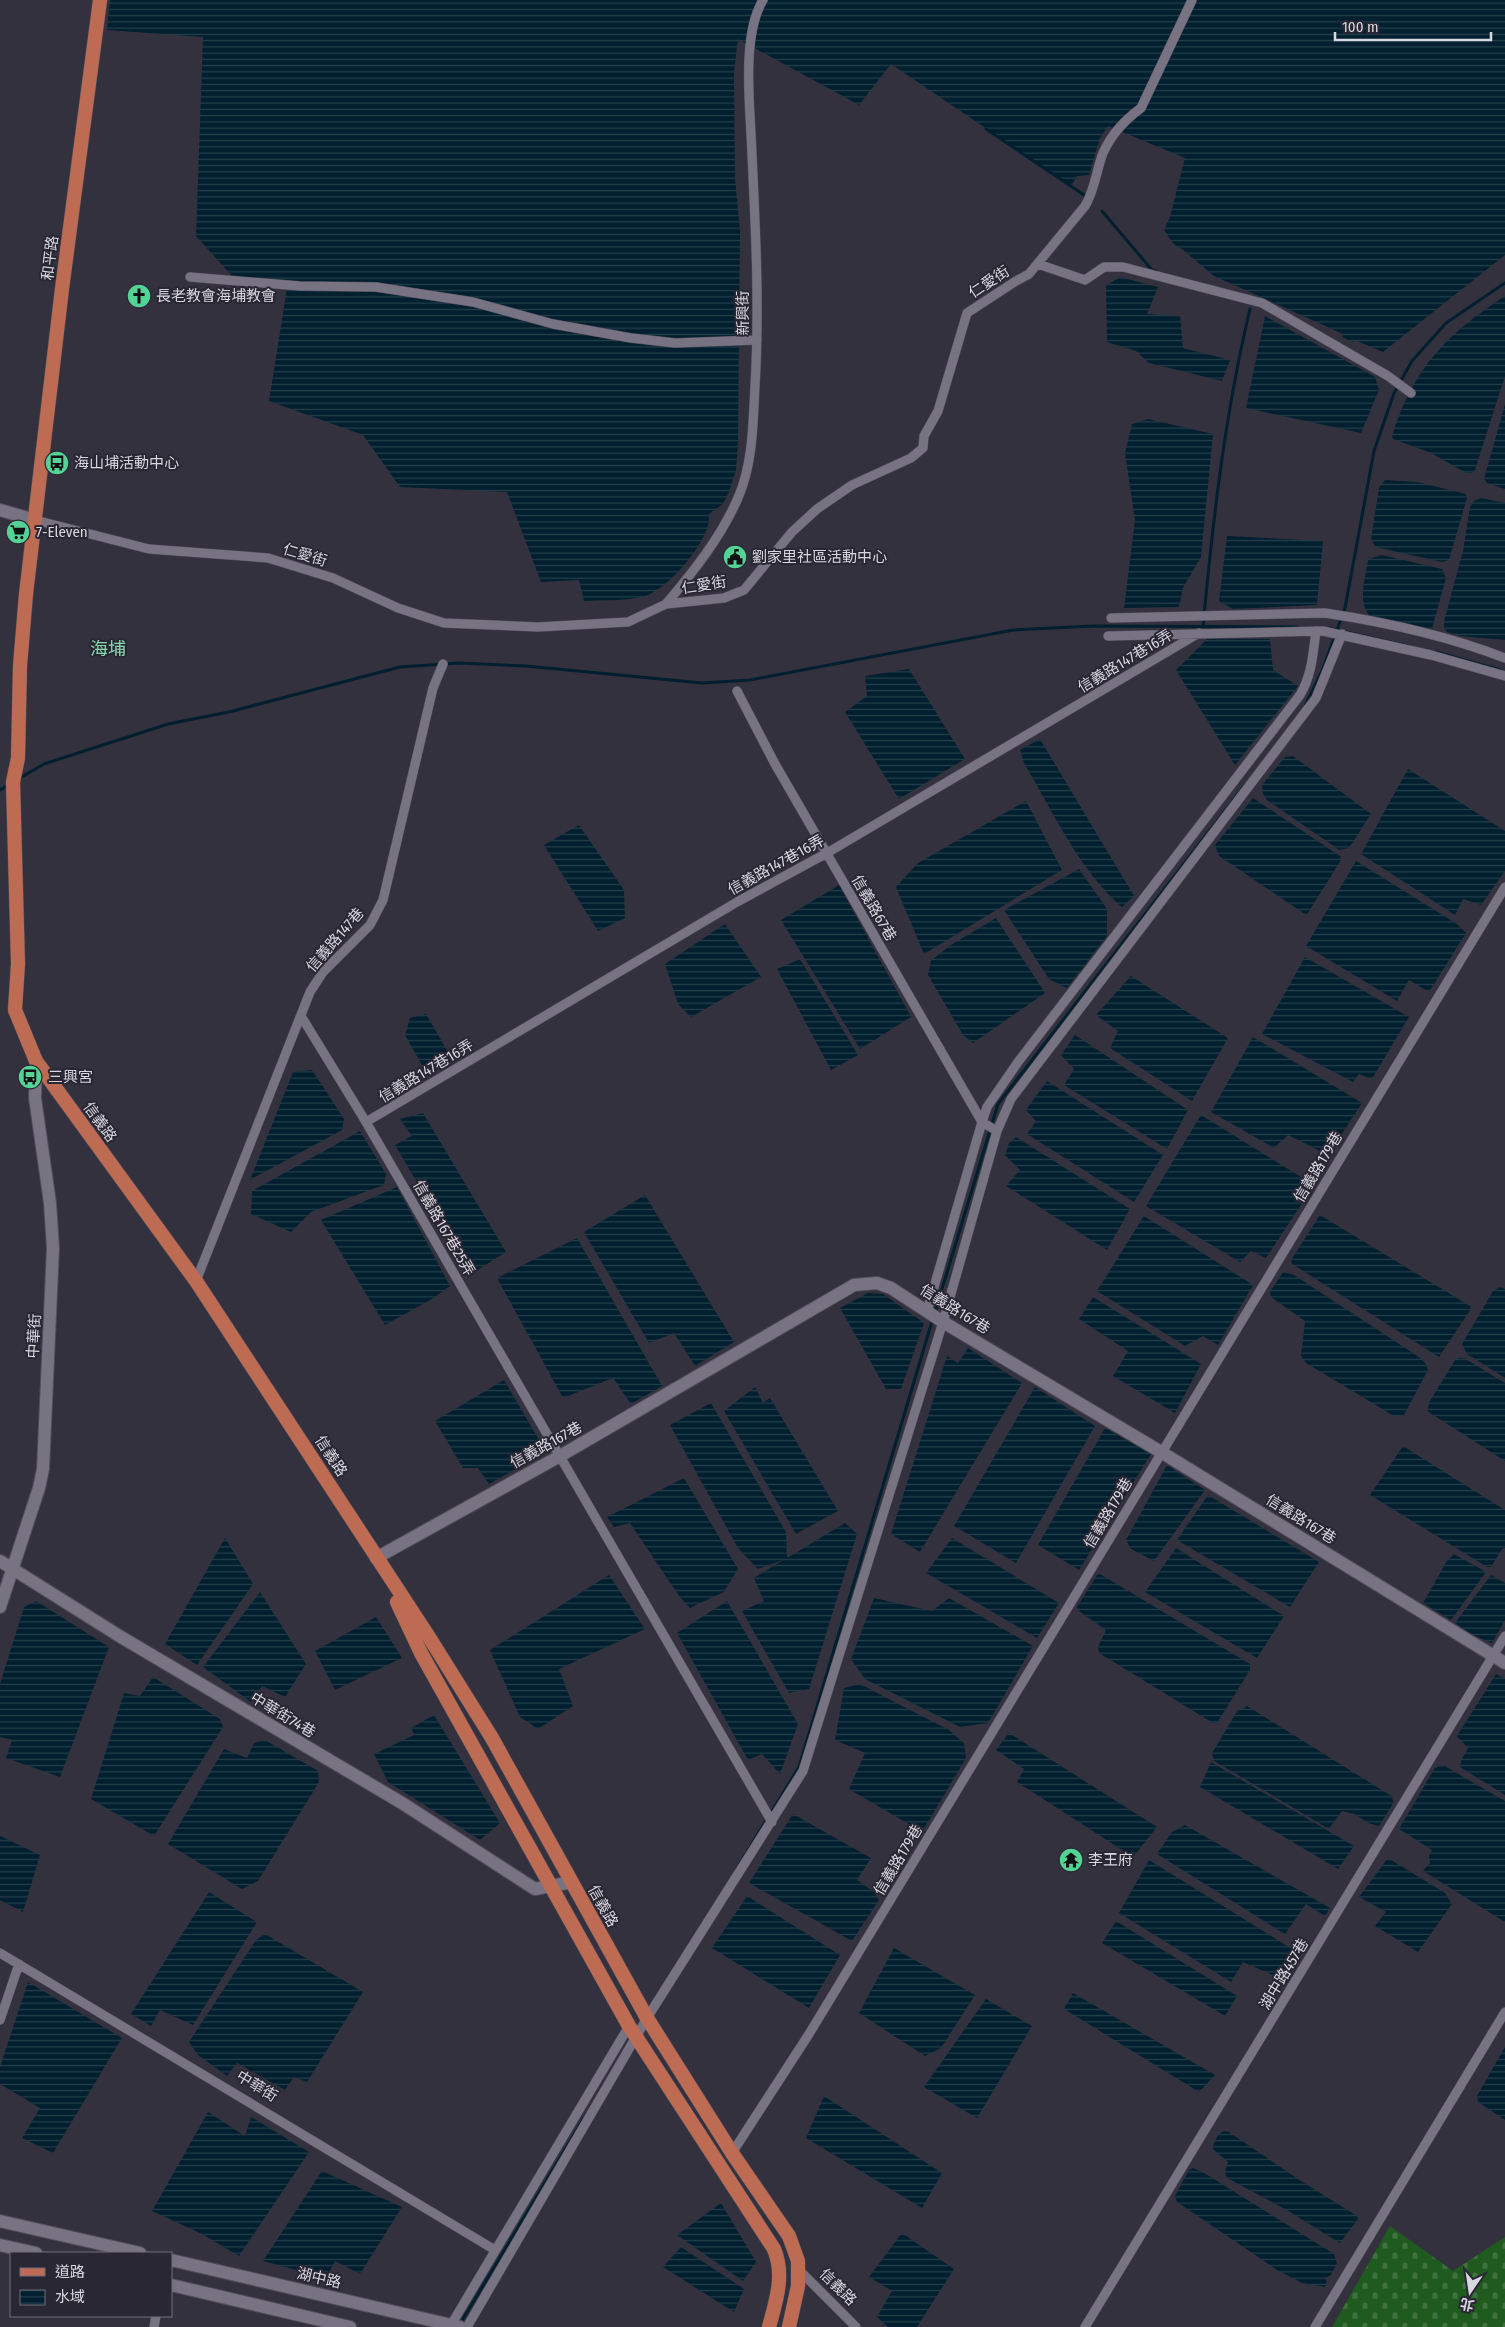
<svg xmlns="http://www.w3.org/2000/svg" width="1505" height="2327" font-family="'Fira Sans Condensed','Noto Sans TC',sans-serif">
  <defs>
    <pattern id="cemetery-stones" width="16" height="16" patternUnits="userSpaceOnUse" patternTransform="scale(1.25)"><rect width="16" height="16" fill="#1f5b1e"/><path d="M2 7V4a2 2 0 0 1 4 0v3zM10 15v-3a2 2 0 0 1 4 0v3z" fill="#3f723e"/></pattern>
    <pattern id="water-rules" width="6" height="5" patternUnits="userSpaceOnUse" patternTransform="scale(1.25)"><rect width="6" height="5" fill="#011f2e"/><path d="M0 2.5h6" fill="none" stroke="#253f4c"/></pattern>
  </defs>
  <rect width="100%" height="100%" fill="#34313f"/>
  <!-- cemetery -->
  <path fill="url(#cemetery-stones)" d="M1390,2226l63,45 52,-34v90h-173z"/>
  <!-- water -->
  <path fill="url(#water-rules)" d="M110,0h1395v255l-122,97 -28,-12 -2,2 -11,-5 1,-3 -129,-58 -32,-27c-8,-2 -14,-13 -18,-19l6,-13 15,-59 -77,-32 -8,12 -11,37 -12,1 -6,10 -180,-122 -32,41 -121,-66 -4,33 1,106 5,53 -2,211 -2,28 -7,22 -6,12 -14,10c0,3 0,8 -1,11 -6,24 -43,67 -66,72 -19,4 -39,3 -58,4l-5,-21 -38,2 -34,-90 -107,-5 -37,-52 -94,-34 19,-119 -56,-6 -36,-40 7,-199 -96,-7z
    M1120,277l38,10 -11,27 33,2 3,32 47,12 -8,21 -73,-18 -13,-12 -29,-9 -1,-56z
    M1505,296v80l-30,94 -3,3h-6l-35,-20 -38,-14 -1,-3c21,-68 55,-102 113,-140z
    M1265,316l110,61 4,13 -18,43 -115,-25z
    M1505,404v85l-18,-6 -3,-4z
    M1148,419l65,15 -12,123 -18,31 -4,19 -55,1 11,-88 -10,-67 7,-29z
    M1385,480l32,2 49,12 1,4 -18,62 -7,2 -62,-14 -5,-2 -4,-7 8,-51z
    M1481,498l24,5v137l-45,-4 -13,-4 -3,-4v-7l19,-70 7,-44 4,-6z
    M1227,536l96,5 -6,64 -84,4 -14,-8z
    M1382,555l60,14 4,9 -15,54 -60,-15c-14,-13 -6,-36 -4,-53l2,-5z
    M1207,639h63l3,31 25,16 -63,79 -59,-95z
    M909,669l56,90 -66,40 -54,-87 22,-16 -2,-20z
    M1040,739l94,157 -12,11c-42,-35 -70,-97 -98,-144l-4,-13z
    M1293,756l78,58 -22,34 -10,2 -72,-50 -4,-6 -1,-9 23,-28z
    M1408,769l97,62v40l-24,34 -18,-6 -8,16 -94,-61z
    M1253,798l87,58 1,4 -33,53 -3,1 -86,-58 -4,-11z
    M1026,801l36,69 -138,84 -28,-67 22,-24z
    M579,825l45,65 1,28 -27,13 -54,-86z
    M1356,861l101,63 9,9 -37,59 -20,-12 -12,21 -91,-55z
    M1079,869l28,40v27l-40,52 -18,-9 -45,-69z
    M839,885l72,132 -51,32 -79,-129z
    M996,918l49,75 -72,50 -10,-8 -35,-60 3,-14 18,-15z
    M725,924l36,53 -70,40 -13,-13 -13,-40z
    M1305,957l104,60 -37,62 -13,-5 -6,8 -91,-48z
    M800,959l58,96 -27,15 -54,-101z
    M1131,976l97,62 -36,63 -82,-53 8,-17 -22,-16z
    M426,1014l26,45 -24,17 -23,-41 5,-17z
    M1075,1035l113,75 -21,39 -103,-64 10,-16 -13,-14z
    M1253,1037l109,66 -34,52 -40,-20 -14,13 -63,-36z
    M312,1070l32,49 -2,11 -92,50 43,-108z
    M1047,1081l116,74 -29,47 -107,-68 9,-13 -10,-11z
    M423,1113l83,139 -35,22 -76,-129 17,-9 -12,-17z
    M1201,1115l113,70 -48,73 -15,-7 -11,11 -94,-56z
    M360,1131l26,43 -2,11 -73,27 -20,20 -40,-18 1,-23z
    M1016,1137l114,72 -23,41 -101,-64 14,-16 -15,-15 4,-12z
    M397,1187l53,99 -18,13 -47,26 -64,-105z
    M645,1195l89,147 -39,24 -21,-33 -25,10 -65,-111z
    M1320,1215l150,91 1,3 -32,48 -147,-93 -1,-4z
    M1144,1216l109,69 -35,60 -15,-9 -18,10 -88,-55z
    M577,1238l85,148 -31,18 -18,-26 -50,20 -66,-120z
    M1283,1272l11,3 125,82 7,7 2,6 -24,45 -10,1 -88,-53 -5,-7 4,-35 -34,-24 -1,-5z
    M1500,1287l5,2v89l-38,-24 -5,-10 31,-53z
    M868,1293l15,1 41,29 -23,66h-15l-46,-81z
    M1093,1297l108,67 -26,49 -62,-37 15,-25 -49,-32z
    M968,1348l54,35 -102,169 -29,-18 56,-178 11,7z
    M1458,1358h6l41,25v78l-78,-50 3,-10 25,-41z
    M504,1380l42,72 -57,32 -11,-16h-15l-28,-47z
    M755,1387l8,16 7,-5 68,113 -42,23 -72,-123z
    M1035,1387l60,39 -79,137 -62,-37z
    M711,1403l75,129 1,26 58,-35 12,11 -48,155 -20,4 -47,-82 22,-10 -10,-23 29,-18 -25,9 -20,-21 -68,-123z
    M1105,1428l46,26 -72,116 -41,-25z
    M1403,1446l102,64v38l-3,1 -11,18h-4l-117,-72z
    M1167,1465l38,25 -51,71 -23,-12 -5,-9z
    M684,1478l54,91 -14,23 -34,16 -11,-12 -49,-73 -16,4 -7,-10z
    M1208,1495l111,67 -29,45 -113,-67z
    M225,1538l28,46 -56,81 -32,-21z
    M952,1538l107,65 -22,35 -111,-65z
    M1176,1548l108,68 -27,42 -112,-66z
    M1454,1554l32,18 -35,48 -28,-17 24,-42z
    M1100,1574l150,90v6l-33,53h-4l-114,-70 -1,-6 8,-17 -27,-19 -2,-4 20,-32z
    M609,1575l36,54 -86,40 14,37 -35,23 -18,-12 -30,-67z
    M1491,1575l14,8v37l-13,23 -19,-8 -18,-12z
    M260,1592l46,72 -21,33 -23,-11 -11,16 -48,-35z
    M874,1598l58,13 17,-13 84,48 -45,77 -28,4 -95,-48 -14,-20z
    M36,1601l73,46 -49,130 -54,-19 6,-18 -12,-3v-53l24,-77z
    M727,1601l71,123 -18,50 -18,-20 -14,6 -71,-127z
    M376,1617l26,41 -67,32 -20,-39z
    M1496,1674l9,5v116l-45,-28 1,-6 7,-13 -11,-12z
    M153,1677l67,42 3,8 -69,109 -63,-37 33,-106 16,3z
    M860,1684l89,46 15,13 2,15 -44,74 -73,-43 16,-36 -30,-13 9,-52z
    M1247,1706l146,91 -1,2 2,3 -15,24 -11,-3 -13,-9 -13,-3 -13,18 -115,-68 -2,-8 26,-43h3z
    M434,1715l66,108 -20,17 -92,-58 -14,-28 40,-19 -3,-7z
    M1009,1733l148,94 -24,30 -116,-75 7,-13 -28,-19z
    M265,1740l53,31 1,11 -61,99 -16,8 -74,-45 56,-95 23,9 7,-15z
    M1211,1762l143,84 -16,23 -138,-82z
    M1443,1765l62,36v121l-82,-51 7,-8 -1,-7 3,-6 -33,-21 36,-61z
    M793,1814l78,44 -14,22 17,12 5,8 -27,41 -103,-58z
    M1185,1825l145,83 -5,8 -19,-12 -21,30 -128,-80 15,-22z
    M0,1836l40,19 -17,57 -23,-12z
    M1388,1858l57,35 7,11 -34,48 -43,-26 11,-14 -27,-15z
    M1149,1860l151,94 -18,25 -39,-17 -12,20 -112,-69z
    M209,1892l48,30 -64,103 -33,-15 -9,16 -20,-12z
    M747,1896l93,59 -31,53 -97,-60z
    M1116,1921l121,75 -12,20 -123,-73z
    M265,1934l98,58 -56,90 -13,-5 -9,13 -48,-27 -10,13 -29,-21 -9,-13 67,-102z
    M894,1948l81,47 -34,53 -16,8 -66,-43z
    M28,1982l94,56 -69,115 -31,-15 18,-30 -40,-24v-17z
    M1073,1993l142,82 -16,17 -135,-83z
    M986,1999l46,27 -55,92 -53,-31z
    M1505,2047v73l-27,-18 -1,-6z
    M824,2096l118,77 -20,35 -116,-70z
    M208,2112l37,24 6,-19 58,35 -70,104 -37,-22 -50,-23z
    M1224,2131l5,1 69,47 59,37 1,3 -18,24 -55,-34 -58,-31 -2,-6 3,-10 -15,-13c0,-6 4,-15 11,-18z
    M1193,2168l8,3 133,83 3,9 -6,12 -6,3 2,4 -2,5 -23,-4 -25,-13 -100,-68 -2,-6 14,-26z
    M322,2171l80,36 -42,67 -25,-13 -9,17 -63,-17z
    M721,2203l35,59 -13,19 -66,-46z
    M902,2233l52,36 -37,58h-29l-11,-10 15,-26 -23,-14z
    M681,2247l63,42 -10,23 -71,-45z"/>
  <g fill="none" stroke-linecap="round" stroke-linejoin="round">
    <!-- stream -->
    <path stroke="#011f2e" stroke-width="3" d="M986,129l101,68
      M1102,211l50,59 4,1
      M1203,626c10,-107 22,-212 47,-317
      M1329,628l79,18
      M1436,652l64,18
      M1306,704l16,-33 23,-63 29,-157 20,-58 18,-32 34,-38 59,-40
      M18,779l26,-15 124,-40 61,-12 171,-45 59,-4 67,3 176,17 48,-3 263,-50 80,-4 205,1
      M0,790l8,-5
      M935,1312l63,-208 247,-319
      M736,1870l63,-103 134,-449
      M463,2319l121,-201"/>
    <!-- street casing -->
    <g stroke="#514d59" stroke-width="10">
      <path id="street" d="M1038,264l47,16 19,-13h19l139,36 126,73 23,17
        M190,277l110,9 76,1 97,15 80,22 78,14 44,5 82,-3
        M35,520l114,29 119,9 65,20 65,30 46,15 94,4 90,-5 38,-18 58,-6 20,-8 48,-58 25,-23 35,-24 59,-27 12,-10 1,-12 14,-25 29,-98 49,-32 13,-7 56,-68c10,-16 11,-35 18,-53 8,-18 23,-34 38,-45l51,-108
        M666,604c28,-33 55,-67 72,-106 15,-34 15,-75 17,-112 5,-84 0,-168 -4,-252 -2,-38 -8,-101 12,-134
        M1111,618l214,-5c60,9 123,23 180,45
        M1108,636l215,-5 108,24 74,21
        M737,691l38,73 207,358 15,9
        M301,1016l65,106 406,700
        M366,1122l371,-220 90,-49 372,-220
        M196,1281l114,-289 13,-20 47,-47 13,-25 50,-212 10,-24
        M927,1311l55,-189 5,-15 31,-45 282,-367c12,-20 13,-42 16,-64
        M0,1953l495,297
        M0,2020l19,-56
        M732,2153l77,-119 696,-1147
        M798,2269l58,58
        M451,2325l178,-299
        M154,2327l2,-11
        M467,2327l180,-309 156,-247 140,-449 54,-191 14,-32 305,-401 26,-64
        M1085,2327l420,-691
        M1315,2327l190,-315"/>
    </g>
    <!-- secondary casing -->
    <g stroke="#514d59" stroke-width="14">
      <path id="secondary" d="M0,510l35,10
        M376,1558l184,-102 294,-171 23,-2 14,5 52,34 218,130 344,211
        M0,1561l121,76 281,166 133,86 37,-7
        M0,1607l39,-119 4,-19 10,-221 -3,-45 -15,-105 1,-37
        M0,2221l140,32
        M0,2245l36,8
        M171,2260l289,67
        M171,2285l179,42"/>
    </g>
    <!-- primary casing -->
    <g stroke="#514d59" stroke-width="15">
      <path id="primary" d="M100,0l-38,289 -36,305 -6,72 -2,92 -5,24 5,182 -3,46 21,51 160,220 233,356 63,101 155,280 85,135 57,83 9,25v25l-9,41
        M397,1602l24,51 208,373 145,223c11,26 2,52 -5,78"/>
    </g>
    <!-- street -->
    <use href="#street" stroke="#777383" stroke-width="9"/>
    <!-- secondary -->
    <use href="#secondary" stroke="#777383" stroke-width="12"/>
    <!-- primary -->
    <use href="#primary" stroke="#bd6b53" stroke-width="14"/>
  </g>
  <!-- icons -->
  <defs>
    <g id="church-disc" transform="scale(1.25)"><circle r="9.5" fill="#54d396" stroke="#2a2734"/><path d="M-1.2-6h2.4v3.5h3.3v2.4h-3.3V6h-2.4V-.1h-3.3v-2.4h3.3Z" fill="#111"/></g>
    <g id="bus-disc" transform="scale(1.25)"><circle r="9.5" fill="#54d396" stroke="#2a2734"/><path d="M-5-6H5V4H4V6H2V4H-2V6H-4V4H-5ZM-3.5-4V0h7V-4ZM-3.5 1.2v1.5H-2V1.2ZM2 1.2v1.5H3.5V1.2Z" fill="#111"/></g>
    <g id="supermarket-disc" transform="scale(1.25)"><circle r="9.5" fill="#54d396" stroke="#2a2734"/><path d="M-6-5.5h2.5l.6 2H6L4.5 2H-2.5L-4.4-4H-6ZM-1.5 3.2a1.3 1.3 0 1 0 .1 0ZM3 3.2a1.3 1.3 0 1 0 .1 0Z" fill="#111"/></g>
    <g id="civic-disc" transform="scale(1.25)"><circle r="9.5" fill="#54d396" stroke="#2a2734"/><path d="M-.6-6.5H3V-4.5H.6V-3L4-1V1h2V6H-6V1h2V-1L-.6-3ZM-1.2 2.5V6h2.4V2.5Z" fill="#111"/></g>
    <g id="temple-disc" transform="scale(1.25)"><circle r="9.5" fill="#54d396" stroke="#2a2734"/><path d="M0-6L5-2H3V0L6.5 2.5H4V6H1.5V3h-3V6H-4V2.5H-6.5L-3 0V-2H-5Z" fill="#111"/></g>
  </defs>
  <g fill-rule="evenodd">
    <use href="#church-disc" x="139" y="296"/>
    <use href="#bus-disc" x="57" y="463"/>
    <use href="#supermarket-disc" x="18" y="532"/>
    <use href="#civic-disc" x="735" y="557"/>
    <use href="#bus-disc" x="30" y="1077"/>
    <use href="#temple-disc" x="1071" y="1860"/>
  </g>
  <g text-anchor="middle" stroke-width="4" stroke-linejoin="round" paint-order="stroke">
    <!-- street labels -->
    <g font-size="15" fill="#d8d6df" stroke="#2a2734">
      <text transform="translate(50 258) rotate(-83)" y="5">和平路</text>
      <text transform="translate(989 282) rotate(-33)" y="5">仁愛街</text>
      <text transform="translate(743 313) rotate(-90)" y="5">新興街</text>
      <text transform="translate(305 555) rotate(17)" y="5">仁愛街</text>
      <text transform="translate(704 585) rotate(-9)" y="5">仁愛街</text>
      <text transform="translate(1125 661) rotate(-31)" y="5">信義路147巷16弄</text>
      <text transform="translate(776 865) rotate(-29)" y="5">信義路147巷16弄</text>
      <text transform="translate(874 908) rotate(60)" y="5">信義路67巷</text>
      <text transform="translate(335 940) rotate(-49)" y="5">信義路147巷</text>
      <text transform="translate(426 1071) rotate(-31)" y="5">信義路147巷16弄</text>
      <text transform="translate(100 1122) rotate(54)" y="5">信義路</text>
      <text transform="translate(1318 1167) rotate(-59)" y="5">信義路179巷</text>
      <text transform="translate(444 1228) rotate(60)" y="5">信義路167巷25弄</text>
      <text transform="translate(955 1309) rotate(32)" y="5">信義路167巷</text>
      <text transform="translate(34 1336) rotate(-87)" y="5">中華街</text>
      <text transform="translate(546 1445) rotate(-29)" y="5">信義路167巷</text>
      <text transform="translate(331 1456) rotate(57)" y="5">信義路</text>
      <text transform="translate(1108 1513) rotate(-59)" y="5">信義路179巷</text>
      <text transform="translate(1301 1519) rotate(32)" y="5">信義路167巷</text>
      <text transform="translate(283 1715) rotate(31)" y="5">中華街74巷</text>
      <text transform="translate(898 1860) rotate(-59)" y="5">信義路179巷</text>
      <text transform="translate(603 1906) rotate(61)" y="5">信義路</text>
      <text transform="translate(1284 1974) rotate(-59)" y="5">湖中路457巷</text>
      <text transform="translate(257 2086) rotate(31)" y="5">中華街</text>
      <text transform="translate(319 2278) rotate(13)" y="5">湖中路</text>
      <text transform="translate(838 2287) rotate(45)" y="5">信義路</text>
    </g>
    <!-- poi labels -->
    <g font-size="15" fill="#d8d6df" stroke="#2a2734" text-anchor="start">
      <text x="156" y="301">長老教會海埔教會</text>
      <text x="74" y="468">海山埔活動中心</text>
      <text x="36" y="537">7-Eleven</text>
      <text x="752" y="562">劉家里社區活動中心</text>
      <text x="48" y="1082">三興宮</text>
      <text x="1088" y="1865">李王府</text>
    </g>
    <!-- quarter labels -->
    <g font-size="18" fill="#89d8ad" stroke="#2a2734">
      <text x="108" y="655">海埔</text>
    </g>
  </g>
  <!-- legend -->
  <rect x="10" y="2252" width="162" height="65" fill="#2a2734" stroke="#706d78"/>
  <rect x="20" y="2268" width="25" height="8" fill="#bd6b53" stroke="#706d78"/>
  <text x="55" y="2277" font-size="15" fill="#d8d6df">道路</text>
  <rect x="20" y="2290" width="25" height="15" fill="url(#water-rules)" stroke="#706d78"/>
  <text x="55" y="2302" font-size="15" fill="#d8d6df">水域</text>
  <!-- north arrow -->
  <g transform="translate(1470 2292) rotate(193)" stroke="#2a2734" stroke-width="4" paint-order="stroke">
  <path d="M0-4L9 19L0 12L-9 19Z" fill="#d8d6df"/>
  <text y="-8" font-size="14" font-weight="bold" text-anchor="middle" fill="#d8d6df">北</text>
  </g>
  <!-- scale -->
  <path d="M1335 32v8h156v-8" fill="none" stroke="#d8d6df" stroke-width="2.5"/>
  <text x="1342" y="32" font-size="15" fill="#d8d6df" stroke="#2a2734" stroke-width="4" paint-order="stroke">100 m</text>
</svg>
